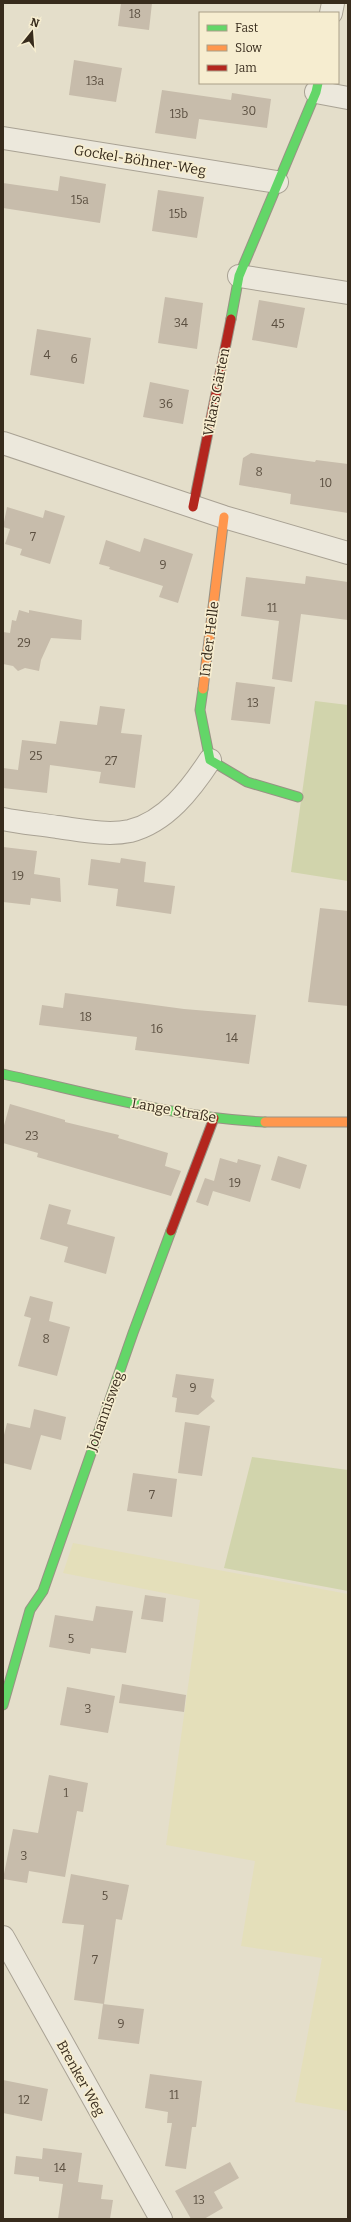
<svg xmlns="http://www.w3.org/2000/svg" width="351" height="2222" font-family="Bitter,serif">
  <rect width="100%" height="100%" fill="#e4deca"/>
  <!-- farmland -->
  <path fill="#e4dfba" d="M73,1543l275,51v517l-53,-9 27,-144 -81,-12 14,-85 -89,-16 34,-245 -137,-27z"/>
  <!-- green -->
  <path fill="#d1d4ac" d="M315,701l33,4v176l-57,-9z
    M252,1457l96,13v121l-124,-23z"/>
  <!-- building -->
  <path fill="#c7bcab" d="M121,3h31l-3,27 -31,-4z
    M74,60l48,8 -6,34 -47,-7z
    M162,90l69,10 1,-7 39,6 -4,29 -68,-9 -3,20 -41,-6z
    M60,176l46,8 -6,39 -97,-15v-25l55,8z
    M158,190l46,7 -7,41 -45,-7z
    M165,297l38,6 -6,46 -39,-6z
    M259,300l46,8 -8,40 -45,-8z
    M37,329l54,9 -7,46 -54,-9z
    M150,382l39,8 -6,34 -40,-7z
    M251,453l64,9 1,-2 32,4v49l-58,-9 1,-10 -52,-9 4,-27z
    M7,507l36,11 2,-8 20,6 -15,48 -30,-9 2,-6 -17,-5 5,-15 -7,-2z
    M144,538l49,16 -15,49 -19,-6 4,-11 -54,-17 1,-2 -11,-3 7,-24 34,12z
    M306,576l42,6v38l-47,-6 -9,68 -20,-3 7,-58 -38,-5 5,-39 59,7z
    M19,610l10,3v-3l53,10 -1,20 -30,-2 -10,22 -2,11 -14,-3 -7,3 -5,-5 -10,-2v-32l7,1 2,-13 4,1z
    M236,682l39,5 -5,37 -39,-4z
    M100,706l25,3 -4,24 21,2 -7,53 -36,-5 2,-11 -51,-7 -3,28 -44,-5v-20l15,2 4,-30 34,4 4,-23 37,4z
    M3,847l34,4 -3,23 26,4 1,24 -30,-4 -1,7 -27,-3z
    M121,858l25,4 -2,20 31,4 -4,28 -55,-8 2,-17 -30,-4 3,-26 29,4z
    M320,908l28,3v95l-40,-4z
    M65,993l119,16 72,6 -7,49 -114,-14 2,-13 -98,-12 3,-20 21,3z
    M10,1104l55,16v2l54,13 -1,3 50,15 -3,13 16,5 -10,25 -134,-39 1,-4 -35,-10v-14z
    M278,1156l29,9 -7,24 -29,-9z
    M220,1158l17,5 1,-4 23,6 -11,37 -37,-11 -5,15 -12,-4 9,-24 9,3z
    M49,1204l22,6 -4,14 48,13 -9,37 -42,-12 4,-15 -28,-8z
    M30,1296l23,6 -4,19 21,6 -13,49 -39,-10 13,-48 -7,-2z
    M176,1374l38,5 -3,18 4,4 -17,14 -23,-3 2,-14 -5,-1z
    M34,1409l32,8 -5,23 -20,-5 -10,35 -28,-7v-24l4,-16 23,5z
    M185,1422l25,4 -8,50 -24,-3z
    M133,1473l44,6 -5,38 -45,-6z
    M145,1595l21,3 -3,24 -22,-3z
    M96,1606l37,5 -7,42 -35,-5 -1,6 -41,-7 6,-32 38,6z
    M122,1684l64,11 -2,17 -65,-9z
    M67,1687l48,9 -7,37 -48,-8z
    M49,1775l39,8 -5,29 -6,-1 -12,66 -36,-6 -2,12 -24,-4 10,-50 25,4z
    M71,1874l58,11 -7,35 -6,-1 -12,85 -30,-4 10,-75 -22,-2z
    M103,2004l41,5 -5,35 -41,-5z
    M150,2074l52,7 -6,46h-4l-6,42 -21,-3 7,-43h-5l1,-11 -23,-4z
    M3,2080l45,9 -6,32 -39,-8z
    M43,2148l39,5 -4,29 25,3 -2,14 12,1 -3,19h-52l5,-35 -24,-3v-4l-25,-3 2,-18 26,3z
    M230,2162l9,16 -25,14 9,16 -19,11h-13l-16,-28z"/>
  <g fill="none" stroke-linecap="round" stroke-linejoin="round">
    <!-- street casing -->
    <g stroke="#a9a294" stroke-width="24">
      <path id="street" d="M331,13l2,-10
        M316,92l32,6
        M3,138l274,44
        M239,276l109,17
        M3,443l221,74 124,36
        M3,819c18,4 36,5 54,8 23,3 50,9 73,4 36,-9 61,-42 80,-71
        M3,1937l158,282"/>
    </g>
    <!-- fast casing -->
    <g stroke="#989284" stroke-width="11">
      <path id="fast" d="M231,319l8,-43 77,-184 2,-9
        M203,689l-3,21 10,50 37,22 51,15
        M3,1074c87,19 173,44 262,48
        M3,1705l27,-95 13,-19 90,-258 38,-102"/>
    </g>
    <!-- slow casing -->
    <g stroke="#989284" stroke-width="11">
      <path id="slow" d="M203,689l21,-172
        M265,1122h83"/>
    </g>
    <!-- jam casing -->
    <g stroke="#989284" stroke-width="11">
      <path id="jam" d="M193,507l38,-188
        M171,1231l43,-113"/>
    </g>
    <!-- street -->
    <use href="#street" stroke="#ece8dc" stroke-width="22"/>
    <!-- fast -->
    <use href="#fast" stroke="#63d668" stroke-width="9"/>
    <!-- slow -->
    <use href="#slow" stroke="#ff974d" stroke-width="9"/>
    <!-- jam -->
    <use href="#jam" stroke="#b3261e" stroke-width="9"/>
  </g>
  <g text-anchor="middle" stroke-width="3.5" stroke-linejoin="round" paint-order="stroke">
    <!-- number labels -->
    <g font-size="12" fill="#5b4f40">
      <text x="135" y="18">18</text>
      <text x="95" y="85">13a</text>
      <text x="249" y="115">30</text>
      <text x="179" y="118">13b</text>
      <text x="80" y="204">15a</text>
      <text x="178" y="218">15b</text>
      <text x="181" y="327">34</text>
      <text x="278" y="328">45</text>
      <text x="47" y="359">4</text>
      <text x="74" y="363">6</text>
      <text x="166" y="408">36</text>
      <text x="259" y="476">8</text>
      <text x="326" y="487">10</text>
      <text x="33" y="541">7</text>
      <text x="163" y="569">9</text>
      <text x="272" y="612">11</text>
      <text x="24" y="647">29</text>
      <text x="253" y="707">13</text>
      <text x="36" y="760">25</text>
      <text x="111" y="765">27</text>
      <text x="18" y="880">19</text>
      <text x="86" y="1021">18</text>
      <text x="157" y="1033">16</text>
      <text x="232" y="1042">14</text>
      <text x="32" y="1140">23</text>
      <text x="235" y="1187">19</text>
      <text x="46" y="1343">8</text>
      <text x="193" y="1392">9</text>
      <text x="152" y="1499">7</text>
      <text x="71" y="1643">5</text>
      <text x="88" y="1713">3</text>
      <text x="66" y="1797">1</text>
      <text x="24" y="1860">3</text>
      <text x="105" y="1900">5</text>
      <text x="95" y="1964">7</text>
      <text x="121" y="2028">9</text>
      <text x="174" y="2099">11</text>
      <text x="24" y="2104">12</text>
      <text x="60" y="2172">14</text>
      <text x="199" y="2204">13</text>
    </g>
    <!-- street labels -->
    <g font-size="14" fill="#372b1c" stroke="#f6edd0">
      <text transform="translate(140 160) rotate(9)" y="5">Gockel-Böhner-Weg</text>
      <text transform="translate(216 392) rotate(-79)" y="5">Vikars Gärten</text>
      <text transform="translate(209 639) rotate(-83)" y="5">In der Helle</text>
      <text transform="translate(174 1110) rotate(10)" y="5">Lange Straße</text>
      <text transform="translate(105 1411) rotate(-70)" y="5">Johannisweg</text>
      <text transform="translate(81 2078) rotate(61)" y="5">Brenker Weg</text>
    </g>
  </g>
  <!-- border -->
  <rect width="351" height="2222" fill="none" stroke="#372b1c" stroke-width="8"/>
  <!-- legend -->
  <rect x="199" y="12" width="140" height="72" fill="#f6edd0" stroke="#aa9f88"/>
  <rect x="207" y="25" width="20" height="6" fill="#63d668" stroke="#aa9f88"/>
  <text x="235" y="32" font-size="12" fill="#372b1c">Fast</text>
  <rect x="207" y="45" width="20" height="6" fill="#ff974d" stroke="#aa9f88"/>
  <text x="235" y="52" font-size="12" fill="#372b1c">Slow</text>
  <rect x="207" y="65" width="20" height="6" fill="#b3261e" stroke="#aa9f88"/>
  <text x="235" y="72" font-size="12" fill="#372b1c">Jam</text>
  <!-- north arrow -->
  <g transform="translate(32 32) rotate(17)" stroke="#f6edd0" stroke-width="3" paint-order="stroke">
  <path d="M0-3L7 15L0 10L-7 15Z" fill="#372b1c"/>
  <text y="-6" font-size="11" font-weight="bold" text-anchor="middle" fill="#372b1c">N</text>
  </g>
</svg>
